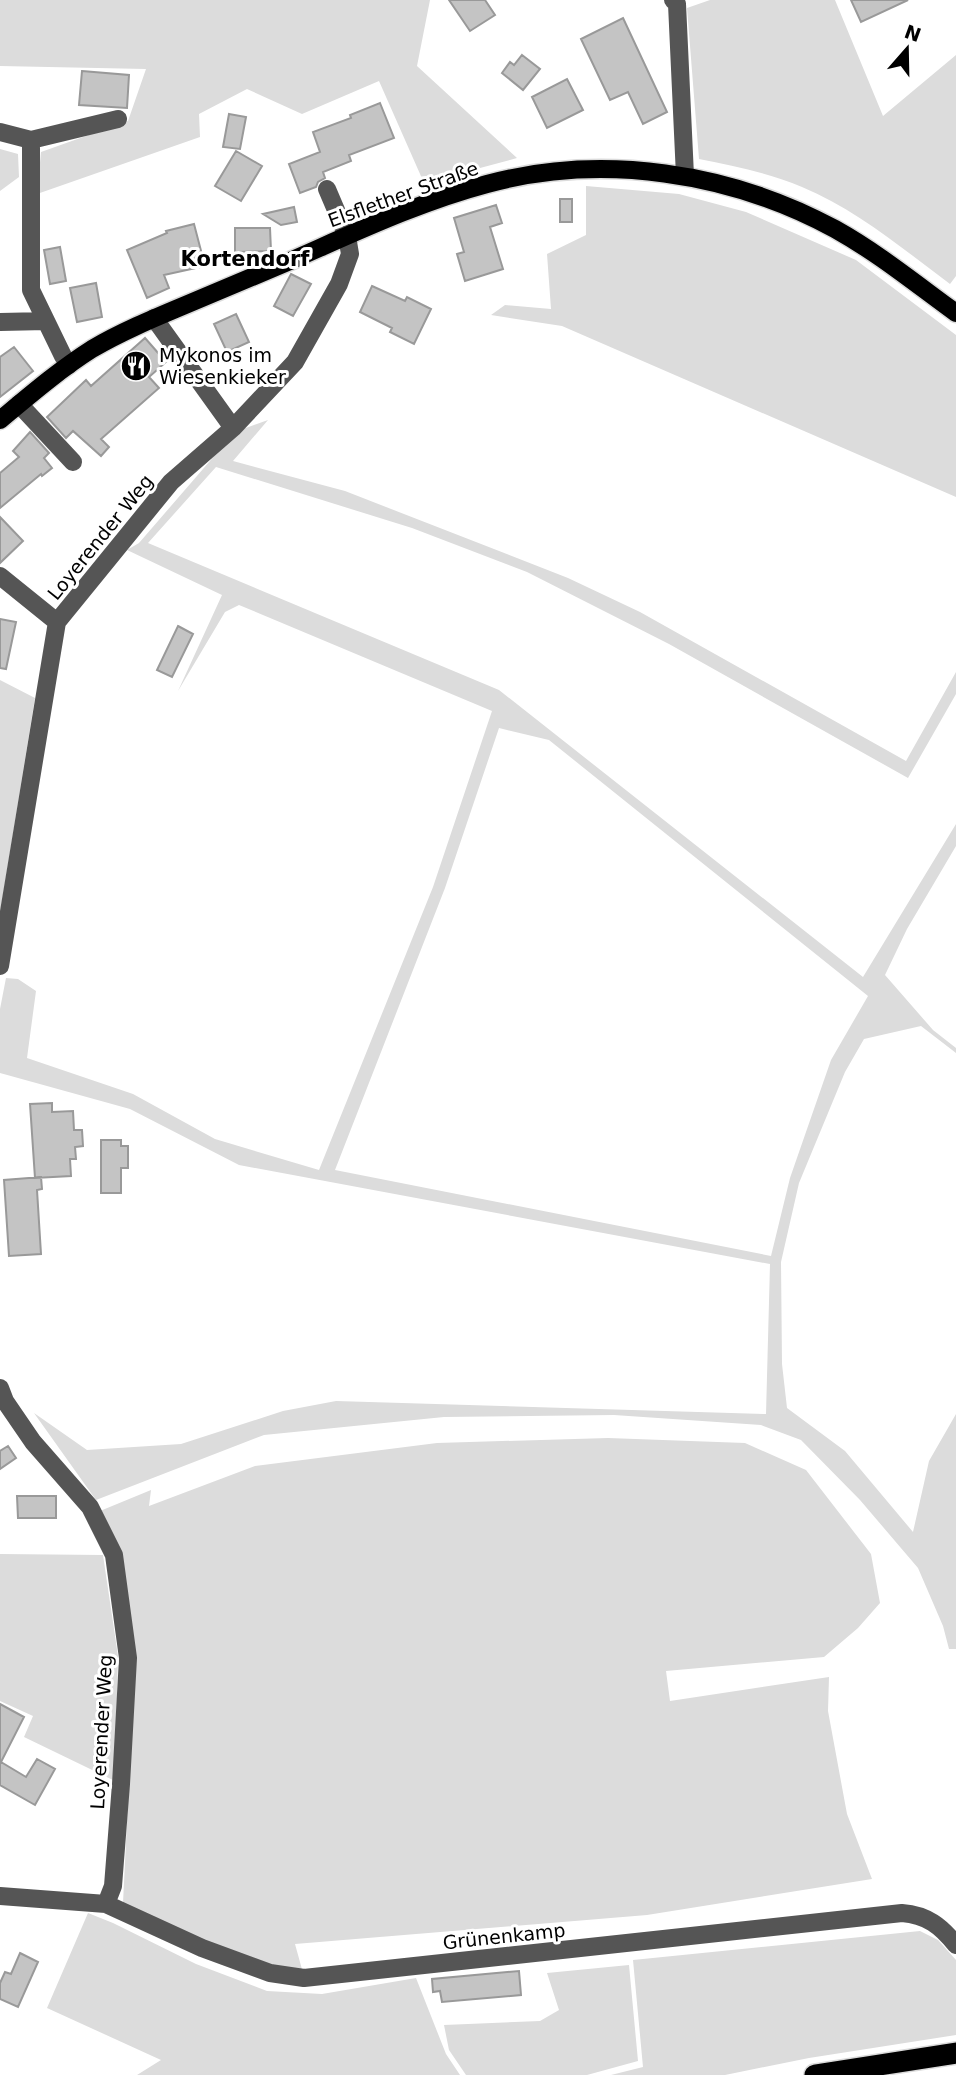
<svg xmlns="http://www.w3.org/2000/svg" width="956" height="2075" font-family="'DejaVu Sans',sans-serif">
  <rect width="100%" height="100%" fill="#fff"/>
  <!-- green -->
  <path fill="#dcdcdc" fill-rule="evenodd" d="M0,0h430l-13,66 100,92 -93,25 -45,-102 -77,33 -55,-25 -48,25 1,23 -163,57 4,-42 87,-31 18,-52 -146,-3z
    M710,0h125l48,116 73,-61v221l-6,8c-47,-35 -93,-74 -148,-97 -33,-14 -68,-21 -103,-28l-12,-151z
    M0,149l18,5 1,23 -19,14z
    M586,186l93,8 67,18 110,48 100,75v162l-394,-171 -71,-11 14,-10 46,4 -4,-55 39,-19z
    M268,420l-35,41 112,30 223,87 72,34 266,149 50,-89v22l-48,84 -239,-134 -142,-72 -115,-44 -196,-61 -68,76 351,147 364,287 93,-153v22l-49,83 -22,46 48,55 23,18v5l-35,-27 -57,13 -19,33 -46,111 -18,79 1,102 5,44 58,43 68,81 16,-71 27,-47v235h-7l-6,-23 -25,-58 -58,-68 -59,-60 -40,-15 -147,-10 -170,2 -180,18 -168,65 -62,-87 53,37 94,-6 102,-33 53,-10 430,13 4,-150 -531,-99 -109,-56 -130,-36v-64l6,-31 12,1 18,12 -9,67 106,36 82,45 104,31 114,-283 59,-176 -253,-106 -14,7 -47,79 44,-96 -95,-45 12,-7 96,-111zM499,728l50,12 319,256 -37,64 -41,118 -19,78 -436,-86 110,-282z
    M0,680l35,18 -35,215z
    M608,1438l137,5 61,27 65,84 9,49 -22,25 -34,29 -158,14 4,30 159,-24 -1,34 19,103 25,65 -225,36 -352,29 8,29c-64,-13 -122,-42 -180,-70l12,-244 -35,-148 51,-21 -2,16 106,-40 182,-23z
    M0,1554l103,1 15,101 -3,125 -91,-44 9,-21 -33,-15z
    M88,1913l25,10 83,41 71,27 55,3 94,-16 30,76 14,21h-323l24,-15 -114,-52z
    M920,1931l18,9 18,20v75l-147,23 -84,17h-114l32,-8 -10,-107z
    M629,1965l9,96 -51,14h-121l-17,-25 -5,-25 96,-4 19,-11 -12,-37z"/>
  <!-- building -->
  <path fill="#c4c4c4" stroke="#999" stroke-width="2" d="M449,0h36l10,15 -25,16z
    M851,0h57l-47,22z
    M623,18l44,94 -24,12 -15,-32 -18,8 -29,-61z
    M522,55l18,14 -17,21 -21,-17 8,-11 4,3z
    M82,71l47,4 -2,33 -48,-3z
    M567,79l16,31 -36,18 -15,-31z
    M380,103l14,35 -45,17 2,6 -28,11 2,6 -7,4 -2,5 -16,6 -11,-29 31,-12 -7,-20 38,-14 -1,-3z
    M229,114l17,3 -6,32 -17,-2z
    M236,151l26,15 -21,35 -26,-15z
    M560,199h12v23h-12z
    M496,205l6,18 -12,4 13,42 -38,12 -8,-27 7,-2 -10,-34z
    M294,207l3,15 -16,3 -18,-11z
    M194,224l11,42 -41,9 5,13 -22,10 -20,-48 40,-17 -1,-2z
    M235,228h35l1,23 -36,1z
    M60,247l6,34 -16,3 -6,-34z
    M291,274l20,10 -18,32 -19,-10z
    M96,283l6,34 -25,5 -7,-34z
    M372,286l33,15 2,-4 24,12 -17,35 -24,-12 2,-4 -32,-16z
    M236,314l13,28 -22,10 -13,-28z
    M145,338l21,24 -17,15 10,11 -58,51 8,8 -8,9 -28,-25 -7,7 -19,-21 39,-37 5,6z
    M14,347l19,24 -33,26v-40z
    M30,432l19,21 -5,5 8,10 -10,8 -1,-2 -41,34v-35l19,-16 -6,-6z
    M0,517l23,24 -23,22z
    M0,619l16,3 -10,47 -6,-1z
    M178,626l15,8 -21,43 -15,-7z
    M52,1103v9l21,-1 1,19h8l1,16 -8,1 1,12h-6l1,17 -36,2 -5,-74z
    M101,1140h20v6h7v22h-7v25h-20z
    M41,1177l1,12 -5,1 4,64 -32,2 -5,-76z
    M8,1446l8,12 -16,11v-18z
    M17,1496h39v22h-38z
    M0,1704l24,13 -23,45 25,15 11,-18 18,10 -20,36 -35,-20z
    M20,1953l18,9 -20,45 -18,-8v-16l5,-11 6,2z
    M519,1971l2,24 -79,7 -2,-11 -7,1 -1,-13z"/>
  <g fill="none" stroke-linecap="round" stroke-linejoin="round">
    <!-- major casing -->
    <g stroke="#dbdbdb" stroke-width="21">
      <path id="major" d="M0,420c30,-25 59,-50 92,-71 29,-17 60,-30 91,-43 35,-15 71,-30 107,-45 64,-28 129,-59 197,-77 115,-31 243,-12 348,45 43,24 81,55 121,84"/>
    </g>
    <!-- highway casing -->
    <g stroke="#dbdbdb" stroke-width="24">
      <path id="highway" d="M815,2075l141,-22"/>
    </g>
    <!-- minor -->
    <path stroke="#555" stroke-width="18" d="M673,0l4,4 8,172
      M0,132l31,8 87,-21
      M31,140v150l32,66 6,9
      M154,318l79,110
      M0,322l46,-1
      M19,404l54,58
      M0,576l57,46
      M0,966l57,-344 114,-140 62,-54 62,-66 44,-78 11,-30 -3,-18 -20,-47
      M0,1388l5,13 28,41 57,65 24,48 14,103 -7,126 -8,102 -7,18
      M0,1896l106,8 96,44 68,25 34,5 598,-65c25,2 39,13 54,32"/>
    <!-- major -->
    <use href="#major" stroke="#000" stroke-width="18"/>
    <!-- highway -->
    <use href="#highway" stroke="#000" stroke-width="21"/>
  </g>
  <!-- icons -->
  <defs>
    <g id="restaurant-disc" transform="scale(1.575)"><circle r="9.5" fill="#000" stroke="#fff"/><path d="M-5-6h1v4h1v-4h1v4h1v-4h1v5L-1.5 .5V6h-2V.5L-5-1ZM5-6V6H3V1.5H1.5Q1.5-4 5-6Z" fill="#fff"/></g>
  </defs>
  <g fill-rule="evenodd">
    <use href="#restaurant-disc" x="136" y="366"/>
  </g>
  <g text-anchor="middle" stroke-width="6" stroke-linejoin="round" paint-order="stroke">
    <!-- street labels -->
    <g font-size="19" fill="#000" stroke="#fff">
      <text transform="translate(403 194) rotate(-20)" y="7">Elsflether Straße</text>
      <text transform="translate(100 537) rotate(-51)" y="7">Loyerender Weg</text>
      <text transform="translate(101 1732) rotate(-87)" y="7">Loyerender Weg</text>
      <text transform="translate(504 1936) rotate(-6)" y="7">Grünenkamp</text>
    </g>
    <!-- poi labels -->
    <g font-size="19" fill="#000" stroke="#fff" text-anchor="start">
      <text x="159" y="362">Mykonos im<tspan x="159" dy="22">Wiesenkieker</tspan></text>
    </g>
    <!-- neighbourhood labels -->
    <g font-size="21" font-weight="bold" fill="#000" stroke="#fff">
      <text x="245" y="266">Kortendorf</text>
    </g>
  </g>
  <!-- north arrow -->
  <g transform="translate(907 49) rotate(20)" stroke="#ffffff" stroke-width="5" paint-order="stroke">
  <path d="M0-5L12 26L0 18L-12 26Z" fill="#000000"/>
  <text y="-10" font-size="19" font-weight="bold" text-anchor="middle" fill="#000000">N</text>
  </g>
</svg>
